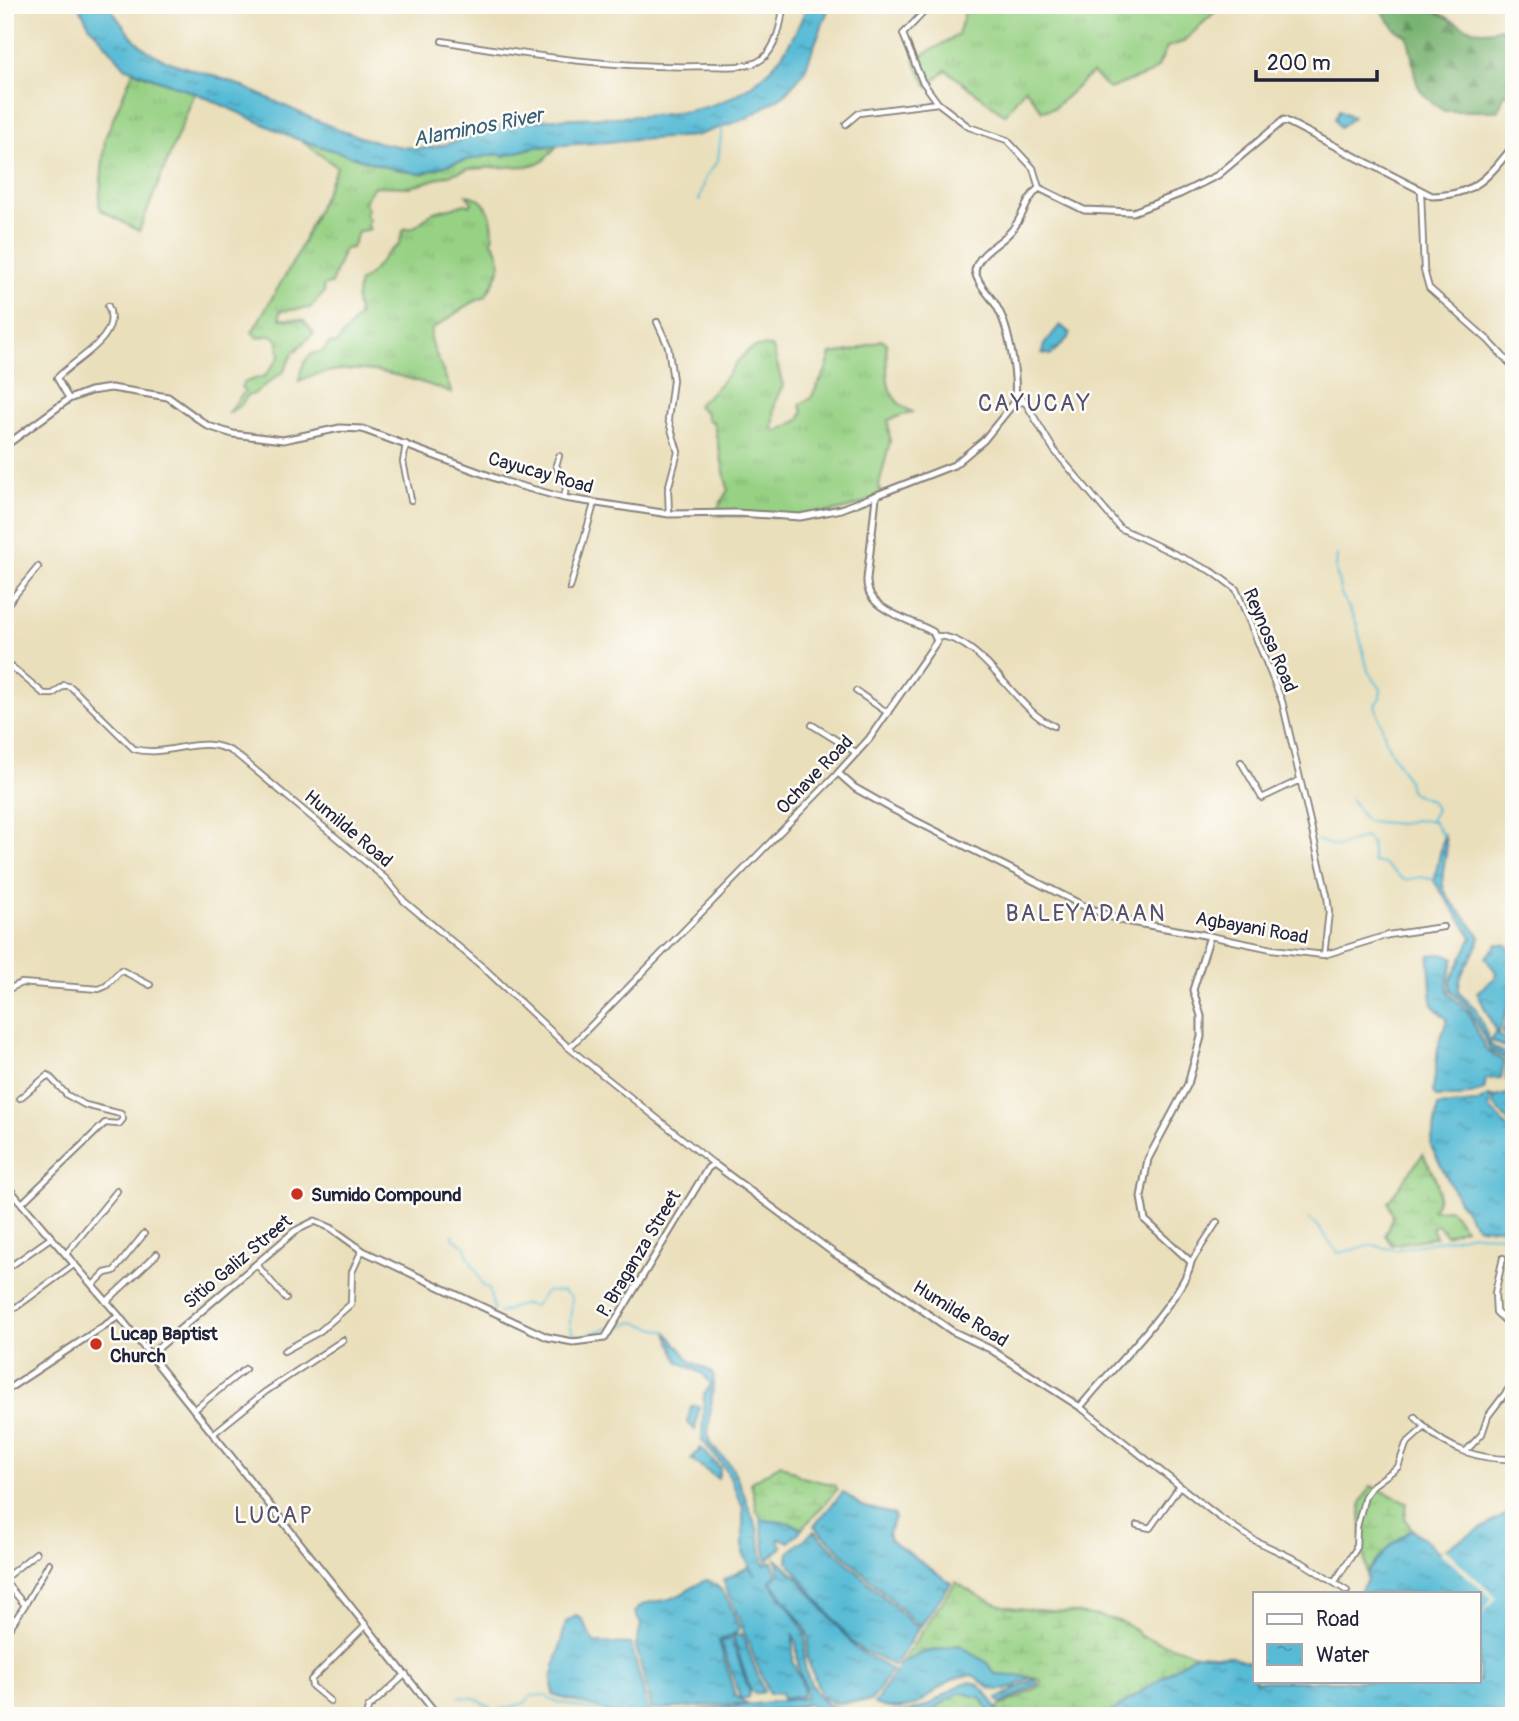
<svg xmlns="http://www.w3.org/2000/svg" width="1519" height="1721" font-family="Pangolin,sans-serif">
  <defs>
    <pattern id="grass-tufts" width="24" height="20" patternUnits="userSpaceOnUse" patternTransform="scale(1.75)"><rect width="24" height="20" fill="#97d184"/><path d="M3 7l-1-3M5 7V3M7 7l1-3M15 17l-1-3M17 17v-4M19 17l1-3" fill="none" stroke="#82b373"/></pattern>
    <pattern id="forest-firs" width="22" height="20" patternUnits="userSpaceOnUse" patternTransform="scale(1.75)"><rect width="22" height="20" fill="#79b372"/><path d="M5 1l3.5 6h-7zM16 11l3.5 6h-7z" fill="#63915f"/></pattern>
    <pattern id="wetland-marsh" width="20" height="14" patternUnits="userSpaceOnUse" patternTransform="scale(1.75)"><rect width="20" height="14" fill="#97d184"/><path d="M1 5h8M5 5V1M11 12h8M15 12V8" fill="none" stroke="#82b373"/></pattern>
    <pattern id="water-ripples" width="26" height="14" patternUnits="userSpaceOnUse" patternTransform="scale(1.75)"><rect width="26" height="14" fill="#57bbd5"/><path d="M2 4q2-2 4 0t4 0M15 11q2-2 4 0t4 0" fill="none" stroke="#4898ae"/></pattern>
  </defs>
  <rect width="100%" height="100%" fill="#fdfcf7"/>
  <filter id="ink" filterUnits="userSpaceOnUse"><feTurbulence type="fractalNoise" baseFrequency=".0143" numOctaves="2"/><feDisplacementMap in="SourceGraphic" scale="14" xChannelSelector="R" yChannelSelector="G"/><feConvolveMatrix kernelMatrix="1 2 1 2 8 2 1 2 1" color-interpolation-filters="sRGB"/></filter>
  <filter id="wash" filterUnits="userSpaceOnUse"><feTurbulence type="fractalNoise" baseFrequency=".00686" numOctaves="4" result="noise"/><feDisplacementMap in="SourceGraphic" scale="28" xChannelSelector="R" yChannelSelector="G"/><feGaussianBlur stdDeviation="1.57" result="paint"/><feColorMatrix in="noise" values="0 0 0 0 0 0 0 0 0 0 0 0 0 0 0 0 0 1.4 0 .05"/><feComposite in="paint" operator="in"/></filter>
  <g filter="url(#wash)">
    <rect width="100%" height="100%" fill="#eadfbb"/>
    <!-- grass -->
    <path fill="url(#grass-tufts)" stroke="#5c7a60" stroke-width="2" d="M967,5h252v3l-36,34 -16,5 -9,20 -7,6 -42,16 -17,-16 -38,35 -12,3 -17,-23 -20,27 -59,-45 -18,17 -14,-27 44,-25z
      M133,71l62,22 -56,138 -38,-21 -2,-6 6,-66z
      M300,140l86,27 35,7 32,-11 43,-9 9,2 29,-9 23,-1 -15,16 -15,4 -59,3 -58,18 -36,-1 -10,16 4,7 -3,5 5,6 -3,4 3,5 -12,3 -6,16 -8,1 -13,35 -8,2 1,7 -14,15 -30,3v8l23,1 11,13 -21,20 -9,18 -32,24h-4l-7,10 -14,9 18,-23 -4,-4 4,-5 20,-6 15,-20 -3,-17 -6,-4 -13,3 -6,-6 44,-75 41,-90z
      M466,195c23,2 29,26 26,47 16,19 5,36 -7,55 -21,7 -34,22 -53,32l-2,11 22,53c-48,-18 -104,-36 -153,-12 2,-14 7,-30 23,-29l8,-9 6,1 23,-29 -3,-13 3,-20c18,-8 21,-28 39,-36l6,-17 9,-1 21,-16 32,-8 4,2 2,-4z
      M881,340l5,2c3,32 -6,54 26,70l-24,8 2,21 -11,45 2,10c-63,28 -101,19 -167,19l14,-25 -15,-69h-5l-2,-8 -9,-8c10,-8 20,-17 28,-27 14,-17 21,-37 48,-30l10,38c-12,19 -7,23 -10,42l4,4 22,-12 4,-8 -3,-7 11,-7 15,-28 5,-16 25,-4z"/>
    <!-- forest -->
    <path fill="url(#forest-firs)" stroke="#4e6a56" stroke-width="2" d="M1377,5c13,0 34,-4 46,0 25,9 47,35 77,23l14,16v53l-9,-4 -7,18h-54c-39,-24 -25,-38 -37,-75l-11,-6z"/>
    <!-- wetland -->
    <path fill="url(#wetland-marsh)" stroke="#5c7a60" stroke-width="2" d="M1423,1154c11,23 23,34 9,56l18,-1 15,19 -19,7 -8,-11 -6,4 4,9 -44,8 -7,-10 8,-19 -5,-14z
      M781,1464l21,13 32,8 3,5 -35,39 -12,-6 -27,-3 -6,-8 -6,-30z
      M1371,1486l36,16 -2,17 7,10 -22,18 -24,26 -6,-58 1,-12z
      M956,1582c17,12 33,21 54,25 29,6 116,2 130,29l56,18 -90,62h-106l-3,-8 42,-21 2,-4 -2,-4 -43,-4 -10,-13 -27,-17 -38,8 -20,10z
      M959,1692l23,6 9,18h-66z"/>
    <!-- water -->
    <path fill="url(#water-ripples)" stroke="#3c6e88" stroke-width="2" d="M78,5h30c12,16 25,37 42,47 26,16 57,20 84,31 58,24 115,59 178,65 36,3 68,-20 102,-25 119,-18 242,26 293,-118h23l-26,67 -20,23 -39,24 -50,17 -161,11 -29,9 -9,-2 -43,9 -32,11 -35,-7 -92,-29 -94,-43 -74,-27 -37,-43z
      M1339,110l14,7 -13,11 -5,-9z
      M1060,325l10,8 -1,4 -18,18 -9,-2 2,-8z
      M1444,835c7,16 -4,33 -1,50 1,13 29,37 37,52 -3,18 -24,34 -21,56l17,16 15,36 16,10 4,6 3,28 -8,-9 1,-20 -17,-11 -22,-42 -17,-16 -1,-10 22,-44 -38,-56z
      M1497,944l10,1c12,18 2,71 -10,89l-20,-42 18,-14 1,-6 -11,-14z
      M1442,954l12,4 -7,25 2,11 18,16 19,39 18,13 -3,16 -15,1 -2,11 -24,7h-24l-3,-5 5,-44 9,-29 -15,-14 -3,-46 1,-4z
      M1514,1007v34l-12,-8z
      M1495,1033l18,12 1,3 -2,3 -20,-10z
      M1511,1093l3,1v34l-21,-24 2,-7z
      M1488,1096l4,1 -3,10 25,28v94l-37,-2 -16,-22 -30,-59 7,-40 38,-3z
      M666,1331l25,31 19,9 4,6 -6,58 2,9 22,23 11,25 15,39 6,34 8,-3 5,11 -8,9c12,15 26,31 34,48 6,10 0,20 1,31 2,17 14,42 30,46 26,6 59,10 84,2 41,-13 51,-57 82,7h-9l-9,-18 -23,-6 -34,24h-99l-19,-12 -14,4 -68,8h-73l154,-18c1,-14 -7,-21 -8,-34 -2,-11 1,-19 -5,-29v28l10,22v11l-20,3 -2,-6 -12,1 -46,-114 26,-13 6,9 -12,-23v-45l-16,-37 -25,-31 2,-45 7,-11 -8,-10 -25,-13z
      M691,1406h8l-4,24 -7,-7z
      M701,1448l19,20 -2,11 -27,-20z
      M843,1492l19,14 31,8 2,4 -7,15 2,7 61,43 -31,44 -106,-101z
      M1514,1510v206h-408l90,-62 34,2 25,8v17h224v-88h-120l8,-13 -1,-7 24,-27 22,-17 27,23z
      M760,1516l3,4 27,3 12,6 -13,13 -9,-4 -2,3 4,6 -15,14z
      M814,1531l104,98 -23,37 -35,-17 -9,-8 -63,-79 1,-10z
      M776,1559l21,18 59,72 36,21 -21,31 -37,2 -12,-6 -15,-39 2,-19 -5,-13 -33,-45 9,-7z
      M707,1580c20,8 24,29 32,48l-3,5 -17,8 16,55 12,7 -95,7 -16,-64 5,-21 -6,-13c7,-11 19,-10 30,-12 16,-2 27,-15 42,-20z
      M576,1616l6,3 12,24 37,1 19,72 -37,-3 -60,-18 -1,-17 14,-56z
      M742,1634l22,58 -9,2 -5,-5 -17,-53z
      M731,1638l19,55 -2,5h-8l-19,-56z
      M959,1645l27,17 10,13 36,2c-12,7 -27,16 -40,12 -12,-4 -13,-17 -28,-13 -37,9 -40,45 -90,28l27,-41 21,-10z
      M1035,1679l3,5 -37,20 -4,-5z
      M788,1710l4,6h-57z"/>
    <!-- pier -->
    <path fill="#eadfbb" d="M1444,1548l52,50 -17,21 13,-21 -53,-46z"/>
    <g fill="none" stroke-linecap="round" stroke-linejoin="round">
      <!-- stream -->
      <path stroke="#57bbd5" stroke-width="2" d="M699,201l7,-24 12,-17 4,-33
        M1337,555l-1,16 5,23 15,28 12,49 13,18 -1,9 -5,7 13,41 20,35 2,9c9,9 21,5 26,20l-5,8 13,19
        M1350,798l16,23 34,3 14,-4 18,1
        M1316,840l21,7 28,-10 6,5 2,20 11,2 20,16 17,-3 15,3
        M1309,1219l7,5 22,29 35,-8 22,5 78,-16 41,1
        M453,1234l1,5 11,7c3,17 13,24 17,39l7,4 5,21
        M499,1313l25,-9 11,2 10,-14 18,-1 9,7 -2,26 3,10 11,2 23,-8
        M613,1328l21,-6 33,10
        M459,1697l16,1 20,13 30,-8 6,-7 15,-1 4,5 47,12"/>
    </g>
  </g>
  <g filter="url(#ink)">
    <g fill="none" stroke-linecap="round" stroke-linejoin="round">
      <!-- minor casing -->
      <g stroke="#86807b" stroke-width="8">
        <path id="minor" d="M940,5l-17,8 -20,21 19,47 16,22 31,24 38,13 26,28 6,20
          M442,41c89,15 176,28 267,25 15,0 41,3 53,-7 14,-10 20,-37 21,-54
          M846,124l13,-11 79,-10
          M1421,193l3,77 5,18 59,52 26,28
          M657,322l11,24 5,34 -5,39 10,33 -10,37 1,25
          M1016,391l9,11
          M69,399l-12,-21c18,-20 66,-40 51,-72
          M1014,403l11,-1 29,48 66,78 93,44 23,17 46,112 45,194 2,17 -5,43
          M406,444l-3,18 8,38
          M559,456l-3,9 10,23 -2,10
          M570,588l24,-84
          M5,607l33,-40
          M937,636c47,1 78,75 117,90
          M5,661l39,33h9l11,-9 7,2 63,62c36,10 67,-18 102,5l150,125 18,22 81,68 84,79 145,116
          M856,691l32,22
          M812,725l45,28
          M1241,762l21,36 38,-18
          M1210,936l62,13 52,6 64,-20 55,-8
          M5,991l16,-8 78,6 7,-3 15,-16 29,15
          M569,1048l269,-275
          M20,1098l28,-23 19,20 18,10 36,9 2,5 -4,5 -14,-1 -83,80
          M66,1254l51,-63
          M1503,1258l-8,35 1,19 18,17
          M1191,1262l26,-40
          M257,1265l29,34
          M8,1268l44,-31
          M93,1285l12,-12 9,-2 30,-37
          M106,1302l51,-48
          M15,1308l60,-44
          M284,1351l35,-19 32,-28 1,-32 10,-22
          M1080,1407l139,110 35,23 49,23 44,28
          M194,1410l51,-41
          M1425,1427c24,23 56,33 89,32
          M213,1434l52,-42 78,-52
          M1466,1451l16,-17 6,-18 26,-34
          M1137,1525l13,3 29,-41
          M5,1578l31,-25
          M5,1582l20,23 -20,30
          M1334,1583l22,-34 1,-22 8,-31 7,-10 26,-19 8,-23 19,-17 -10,-10
          M25,1605l24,-42
          M5,1609l9,11
          M330,1701l-18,-15 -1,-6 55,-55
          M366,1716l2,-8 38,-34"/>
      </g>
      <!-- tertiary casing -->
      <g stroke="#86807b" stroke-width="9">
        <path id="tertiary" d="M5,446l64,-47 21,-8 21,-3 57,9 40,29 25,8 50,6 57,-12 22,1 144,53 58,16 105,16 68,-1 63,4 41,-8 113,-44 30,-25 30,-37c5,-22 -5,-76 -17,-96 -7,-13 -19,-21 -22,-36 3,-19 26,-27 37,-41 11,-12 14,-32 27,-42l45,22 49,2 47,-18 38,-19 66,-55 148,76c44,-1 56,-19 82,-51
          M5,1184l114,132 319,400
          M150,1355l145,-124 20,-10 16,7 32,23 184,86 26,5 32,-4 103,-170 6,-4 121,90 46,27 71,50 38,18 90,58 12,-14c25,-29 93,-98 99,-131l-46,-42 -4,-23 7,-38 40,-75 13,-47v-21l-8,-26 17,-54 -90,-16 -36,-14 -190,-96 -39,-22 -17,-15 31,-34 68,-98 -4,-9c-22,-13 -68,-21 -66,-53l9,-82
          M5,1391l114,-75"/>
      </g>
      <!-- minor -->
      <use href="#minor" stroke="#fff" stroke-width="4.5"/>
      <!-- tertiary -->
      <use href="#tertiary" stroke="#fff" stroke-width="5"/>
    </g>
  </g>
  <!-- markers -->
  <g fill="#c8321e" stroke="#fdfcf7" stroke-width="2.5">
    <circle cx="297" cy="1194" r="7"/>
    <circle cx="96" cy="1344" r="7"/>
  </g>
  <g text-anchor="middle" stroke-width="5" stroke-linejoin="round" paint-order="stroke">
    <!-- street labels -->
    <g font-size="19" fill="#22223b" stroke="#fdfcf7">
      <text transform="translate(541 472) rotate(16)" y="7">Cayucay Road</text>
      <text transform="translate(1271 640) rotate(67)" y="7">Reynosa Road</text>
      <text transform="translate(814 774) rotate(-46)" y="7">Ochave Road</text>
      <text transform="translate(349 828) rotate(40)" y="7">Humilde Road</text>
      <text transform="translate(1252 927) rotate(10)" y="7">Agbayani Road</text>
      <text transform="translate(638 1253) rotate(-59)" y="7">P. Braganza Street</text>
      <text transform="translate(237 1261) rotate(-40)" y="7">Sitio Galiz Street</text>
      <text transform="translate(961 1313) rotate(32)" y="7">Humilde Road</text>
    </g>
    <!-- poi labels -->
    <g font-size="19" font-weight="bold" fill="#22223b" stroke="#fdfcf7" text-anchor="start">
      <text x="311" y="1201">Sumido Compound</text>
      <text x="110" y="1340">Lucap Baptist<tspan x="110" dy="22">Church</tspan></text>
    </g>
    <!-- water labels -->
    <g font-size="21" font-style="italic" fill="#375f79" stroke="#fdfcf7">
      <text transform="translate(478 127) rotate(-11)" y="7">Alaminos River</text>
    </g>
    <!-- quarter labels -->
    <g font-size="23" letter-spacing="2" fill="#544f6e" stroke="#fdfcf7">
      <text x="1035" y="411">CAYUCAY</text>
      <text x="1086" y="921">BALEYADAAN</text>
      <text x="274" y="1523">LUCAP</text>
    </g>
  </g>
  <!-- margin -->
  <rect width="1519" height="1721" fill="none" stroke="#fdfcf7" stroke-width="28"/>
  <!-- legend -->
  <rect x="1253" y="1592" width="228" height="91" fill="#fdfcf7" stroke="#a5a5ac" stroke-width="2"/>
  <rect x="1267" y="1614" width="35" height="10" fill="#ffffff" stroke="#a5a5ac" stroke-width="2"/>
  <text x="1316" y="1626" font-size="21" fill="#22223b">Road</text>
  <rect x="1267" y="1644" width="35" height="21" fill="url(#water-ripples)" stroke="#a5a5ac" stroke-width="2"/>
  <text x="1316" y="1662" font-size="21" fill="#22223b">Water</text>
  <!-- scale -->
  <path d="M1256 70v10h121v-10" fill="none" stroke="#22223b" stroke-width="3.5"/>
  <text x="1267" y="70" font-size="21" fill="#22223b" stroke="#fdfcf7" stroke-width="5" paint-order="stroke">200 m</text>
</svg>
